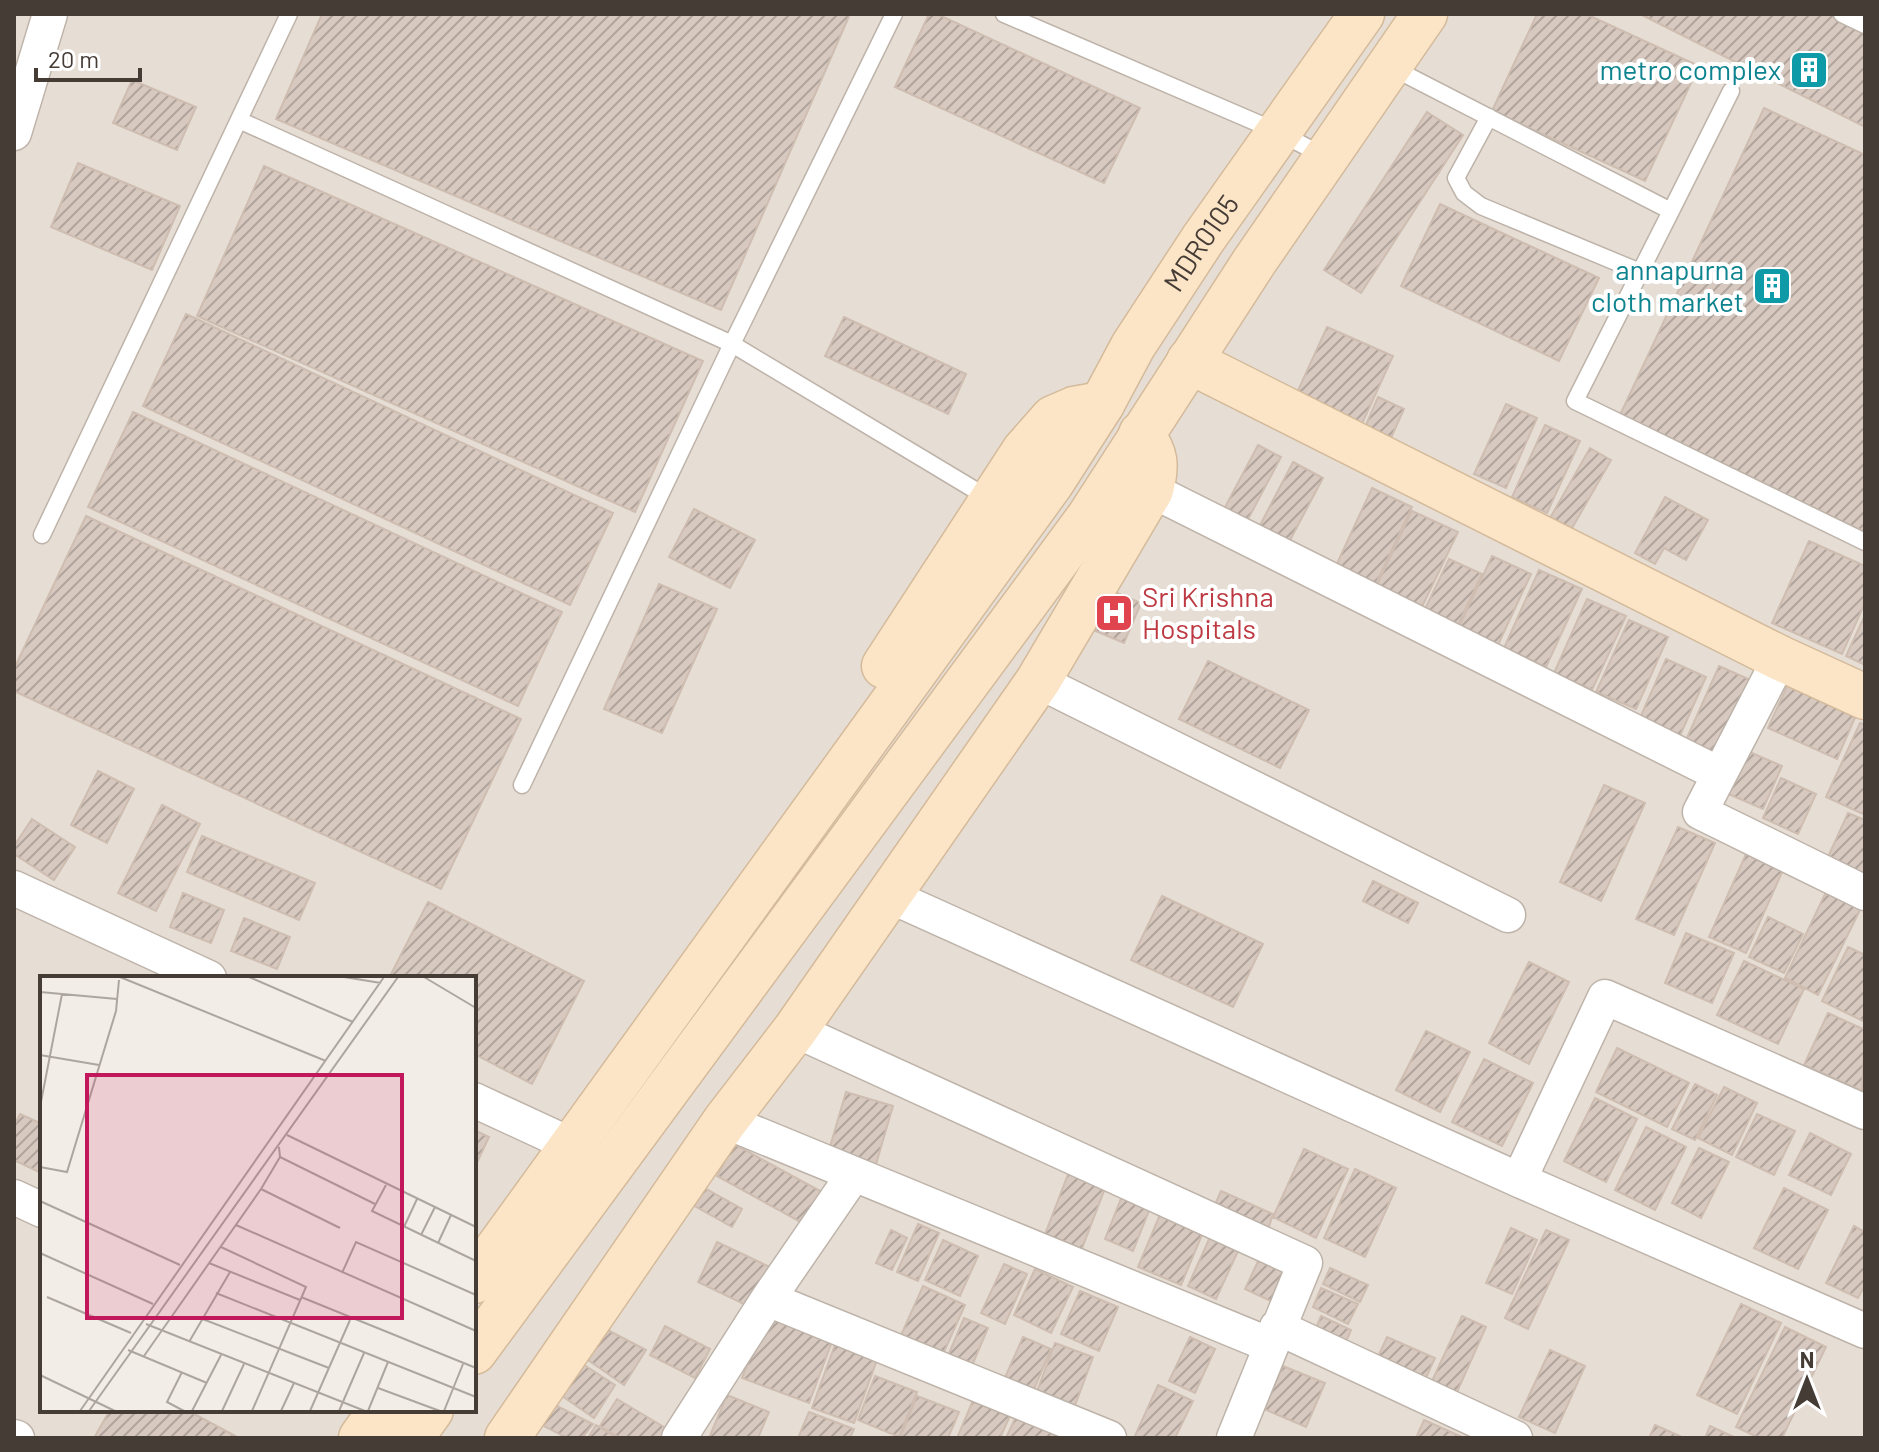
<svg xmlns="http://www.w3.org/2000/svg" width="1879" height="1452" font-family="Barlow,sans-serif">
  <defs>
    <pattern id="building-hatch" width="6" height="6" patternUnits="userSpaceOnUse" patternTransform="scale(2)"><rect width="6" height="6" fill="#d7c9bf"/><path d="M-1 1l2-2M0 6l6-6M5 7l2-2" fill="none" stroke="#b0a49c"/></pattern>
  </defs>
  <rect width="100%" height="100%" fill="#f3ede7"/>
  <!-- residential -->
  <path fill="#e6ded5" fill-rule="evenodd" d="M14,14h1851v1424h-1851zM42,978h432v432h-432z"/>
  <!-- building -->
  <path fill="url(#building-hatch)" stroke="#cebdb0" stroke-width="2" d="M322,14h528l-129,296 -445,-191z
    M929,14h8l203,94 -36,75 -209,-96z
    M1537,14h49l113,52 -54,115 -153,-70z
    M1640,14h225v113z
    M132,80l64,27 -19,43 -64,-27z
    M1764,108l101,47v377l-246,-115z
    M1427,112l36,23 -102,158 -37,-23z
    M78,163l102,43 -28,64 -101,-43z
    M264,166l439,195 -68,151 -438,-196z
    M1440,204l159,74 -40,83 -158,-75z
    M186,314l427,199 -43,92 -427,-199z
    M844,317l122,57 -18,40 -123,-58z
    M1327,327l66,29 -32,70 -66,-29z
    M1378,397l26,12 -13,29 -26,-11z
    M1506,404l31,14 -31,70 -32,-14z
    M133,412l429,200 -44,94 -430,-199z
    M1545,425l35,16 -33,72 -35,-16z
    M1258,445l23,12 -35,66 -23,-12z
    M1590,448l21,12 -40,70 -21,-12z
    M1293,462l30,16 -35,66 -30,-15z
    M1372,488l40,19 -38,81 -40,-18z
    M1665,497l43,23 -22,40 -22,-12 -9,16 -20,-11z
    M694,509l61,31 -25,48 -61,-31z
    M1412,511l46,21 -37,77 -45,-22z
    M86,516l435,203 -80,170 -427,-198v-22z
    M1809,541l56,25v37l-23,51 -70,-31z
    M1492,556l39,18 -34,73 -39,-18z
    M1449,559l33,15 -24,51 -33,-16z
    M1539,570l43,19 -36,78 -42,-19z
    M659,584l58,25 -55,124 -58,-24z
    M1110,590l31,13 -17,40 -31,-13z
    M1587,599l39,17 -34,74 -38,-17z
    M1865,615v50l-19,-9z
    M1629,620l39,17 -32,72 -40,-17z
    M1666,659l40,18 -27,61 -40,-18z
    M1208,661l101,49 -29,58 -101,-49z
    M1719,666l36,16 -34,73 -35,-15z
    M1789,682l68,31 -20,46 -69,-31z
    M1860,723l5,2v90l-39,-18z
    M1745,750l37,16 -19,43 -37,-16z
    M98,771l36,18 -27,54 -36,-18z
    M1781,778l35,16 -18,40 -35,-16z
    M1604,785l41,18 -44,98 -41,-19z
    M162,805l38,19 -44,87 -38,-18z
    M1848,813l17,7v56l-38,-17z
    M32,819l43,28 -21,33 -40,-26v-8z
    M1678,827l37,16 -41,92 -38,-16z
    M202,836l113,47 -16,37 -112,-48z
    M1746,854l37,16 -37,83 -37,-16z
    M1373,881l45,22 -10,20 -45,-22z
    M1826,892l35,16 -43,87 -33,-17z
    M183,893l41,17 -13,33 -41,-16z
    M1162,896l101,48 -30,63 -102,-47z
    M428,902l156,79 -52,103 -58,-30v-76h-85z
    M1768,917l35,17 -19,39 -35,-16z
    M244,918l46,19 -13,32 -46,-18z
    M1686,933l48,20 -22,50 -47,-20z
    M1848,947l17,8v67l-43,-21z
    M1744,961l60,28 -26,55 -61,-29z
    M1529,962l40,20 -40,82 -40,-21z
    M1828,1013l37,17 -3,61 -58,-26z
    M1426,1031l44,21 -30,60 -44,-22z
    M1617,1048l72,35 -22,44 -71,-35z
    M1484,1059l49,24 -31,63 -50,-24z
    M1695,1084l22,11 -22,45 -23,-11z
    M1724,1087l33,16 -25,52 -34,-17z
    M846,1092l47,14 -19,65 -47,-14z
    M1595,1098l42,21 -31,63 -42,-21z
    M20,1114l22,10 -1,49 -27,-13v-34z
    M1757,1114l38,17 -21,44 -38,-18z
    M1646,1127l40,20 -31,63 -40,-20z
    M474,1130l15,7 -15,32z
    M1810,1133l41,21 -20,41 -42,-20z
    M734,1144l88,48 -18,32 -87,-48z
    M1699,1148l30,14 -28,56 -29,-15z
    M1304,1149l44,20 -32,69 -43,-21z
    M1070,1169l37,14 -26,68 -37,-14z
    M1355,1169l41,19 -31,69 -41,-19z
    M694,1182l48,27 -10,18 -48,-27z
    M1126,1186l28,12 -21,53 -28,-12z
    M1784,1188l44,22 -30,59 -44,-21z
    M1221,1191l52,23 -7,22 -54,-25z
    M1161,1212l43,18 -23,55 -43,-18z
    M918,1224l21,9 -21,48 -21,-9z
    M1854,1226l11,6v53l-7,13 -32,-15z
    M1511,1228l26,12 -25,54 -26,-11z
    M891,1230l16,8 -15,32 -16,-7z
    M1546,1230l23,10 -41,89 -23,-11z
    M1210,1237l29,12 -23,50 -28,-13z
    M943,1240l35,16 -18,40 -35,-16z
    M717,1242l55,26 -20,40 -54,-26z
    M1260,1257l30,14 -15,32 -30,-14z
    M1004,1264l23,10 -22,50 -24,-11z
    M1330,1268l38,17 -8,17 -37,-18z
    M1035,1269l38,18 -22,46 -37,-18z
    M923,1286l42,19 -26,58 -42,-19z
    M1321,1288l37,16 -10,20 -35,-17z
    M1080,1291l38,16 -19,44 -38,-17z
    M1741,1304l40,19 -44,91 -40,-19z
    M767,1314l66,25 -24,64 -67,-25z
    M1321,1316l30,14 -8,19 -30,-14z
    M1462,1316l24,11 -29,65 -25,-11z
    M964,1318l24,10 -20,47 -24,-10z
    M600,1326l46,24 -22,35 -46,-32z
    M665,1326l45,23 -15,29 -45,-23z
    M1785,1327l41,20 -44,91h-23l-23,-11z
    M1023,1337l28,12 -19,45 -29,-12z
    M1190,1337l25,12 -20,44 -26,-12z
    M1387,1337l48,21 -11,24 -48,-21z
    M836,1342l42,15 -24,66 -42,-15z
    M1055,1343l38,14 -22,59 -38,-14z
    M1550,1350l35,16 -30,67 -36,-16z
    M575,1359l40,26 -21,33 -42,-29z
    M1283,1366l42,17 -19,44 -42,-18z
    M875,1376l42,16 -18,45 -41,-17z
    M1158,1385l35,16 -18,37h-41z
    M977,1391l37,16 -14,31h-43z
    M727,1395l42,17 -11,26h-49z
    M917,1396l42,16 -11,26h-48z
    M617,1399l52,31 -5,8h-44l-20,-12z
    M549,1402l44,22 -11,14h-15l-33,-17z
    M110,1410h77l52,28h-145z
    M1019,1410l40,18 -5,10h-48z
    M809,1412l45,17 -4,9h-52z
    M1424,1420l36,16 -1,2h-43z
    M596,1425l21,13h-29z
    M1655,1425l29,13h-35z
    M1710,1426l26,12h-31z"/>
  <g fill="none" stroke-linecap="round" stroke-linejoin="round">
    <!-- lane casing -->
    <g stroke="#beb3a9" stroke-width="19">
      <path id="lane" d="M1004,14l272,117 48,25
        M1842,14l23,11
        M1391,67l280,144 -96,190 290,141
        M1489,117l-33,61 8,15 17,13 159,66
        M239,120l493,224 258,155
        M1671,211l60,-120
        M42,535l247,-521
        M522,785l210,-441 162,-330"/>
    </g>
    <!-- street casing -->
    <g stroke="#beb3a9" stroke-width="37">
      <path id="street" d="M14,133l36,-119
        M1151,490l568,284
        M1780,658l-80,154 165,81
        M1038,681l470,234
        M14,888l195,90
        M888,895l631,285 346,151
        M795,1030l510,233 -71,175
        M474,1100l80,37
        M725,1121l545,224
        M1519,1180l86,-183 260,115
        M14,1197l28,13
        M768,1299l341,139
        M1277,1327l238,111
        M14,1437l3,1
        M679,1438l89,-139 86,-125"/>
    </g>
    <!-- secondary casing -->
    <g stroke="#d4ba9a" stroke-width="47">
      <g id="secondary">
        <path d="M1189,361l591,297 85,39"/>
        <path d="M884,666l140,-215 29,-33 21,-9 28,-5"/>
        <path id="s1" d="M474,1281l578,-799 50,-78 31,-58 70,-107 159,-225"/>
        <path d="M474,1352l615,-835 165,-255 171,-248"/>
        <path d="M361,1438l20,-28"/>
        <path d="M411,1438l20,-28"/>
        <path d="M507,1438l218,-317 70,-91 243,-349 113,-191c6,-24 6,-36 -10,-56"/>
      </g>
    </g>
    <!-- lane -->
    <use href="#lane" stroke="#fff" stroke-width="16"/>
    <!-- street -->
    <use href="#street" stroke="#fff" stroke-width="34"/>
    <!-- secondary -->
    <use href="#secondary" stroke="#fce5c7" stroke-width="44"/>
  </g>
  <!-- icons -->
  <defs>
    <g id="building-square" transform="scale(2)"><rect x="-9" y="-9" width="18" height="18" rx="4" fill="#0f9aa8" stroke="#fff"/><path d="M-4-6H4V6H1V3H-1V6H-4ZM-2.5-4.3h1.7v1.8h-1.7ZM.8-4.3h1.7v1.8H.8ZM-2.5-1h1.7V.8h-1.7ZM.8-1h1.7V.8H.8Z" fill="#fff"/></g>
    <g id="hospital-square" transform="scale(2)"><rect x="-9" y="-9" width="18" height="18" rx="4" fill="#e0444e" stroke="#fff"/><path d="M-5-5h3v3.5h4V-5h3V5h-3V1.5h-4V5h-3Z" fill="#fff"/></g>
  </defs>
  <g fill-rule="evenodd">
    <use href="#building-square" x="1809" y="70"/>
    <use href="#building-square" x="1772" y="286"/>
    <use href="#hospital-square" x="1114" y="613"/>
  </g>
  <g text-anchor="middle" stroke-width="8" stroke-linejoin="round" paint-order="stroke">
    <!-- culture labels -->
    <g font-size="28" fill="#0d838f" stroke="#fff" text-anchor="end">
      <text x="1781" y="80">metro complex</text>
      <text x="1744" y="280">annapurna<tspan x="1744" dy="32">cloth market</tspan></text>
    </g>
    <!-- street labels -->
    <g font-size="28" fill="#453c36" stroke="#fff">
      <text dy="10" stroke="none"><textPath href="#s1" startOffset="1268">MDR0105</textPath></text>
    </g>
    <!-- health labels -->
    <g font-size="28" fill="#be3a42" stroke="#fff" text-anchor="start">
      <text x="1142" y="607">Sri Krishna<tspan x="1142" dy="32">Hospitals</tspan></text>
    </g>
  </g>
  <!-- overview -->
  <g transform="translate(40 976)">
    <rect width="436" height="436" fill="#f3ede7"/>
    <path fill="none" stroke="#ada6a0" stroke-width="2" d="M80,1l206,84M209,1l104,45M304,1l37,6M384,1l52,31M0,16l77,7M0,79l59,10M0,131l22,-113M247,159l189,92M240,181l95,47M0,191l27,5 49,-161 3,-31M346,209l-14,26 104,50M221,213l79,39M0,225l140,64M196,249l240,106M364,251l13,-28M381,259l14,-28M398,267l13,-28M181,271l85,40 -54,124M0,277l113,51M169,287l91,37M302,297l14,-31 120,53M176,317l260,104M7,321l84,36M261,321l175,71M160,342l129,50M106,348l219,87M149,366l41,-70M88,374l79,33M104,380l117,-167 19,-32 -1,-10M142,396l-15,30 17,9M0,399l75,36M338,412l62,23M40,435l304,-434M49,435l309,-434M152,435l29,-56M182,435l22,-47M241,435l13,-28M270,435l40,-91M299,435l25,-58M328,435l20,-49M404,435l19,-47"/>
    <path fill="#c2185b" fill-opacity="0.15" stroke="#c2185b" stroke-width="4" d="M47,99h315v243h-315z"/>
    <rect width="436" height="436" fill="none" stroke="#453c36" stroke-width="4"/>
  </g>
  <!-- border -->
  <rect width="1879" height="1452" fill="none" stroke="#453c36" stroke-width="32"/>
  <!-- north arrow -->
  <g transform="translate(1807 1380)" stroke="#ffffff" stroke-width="6" paint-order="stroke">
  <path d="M0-6L14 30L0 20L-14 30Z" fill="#453c36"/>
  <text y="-12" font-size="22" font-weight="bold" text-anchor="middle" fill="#453c36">N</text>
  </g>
  <!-- scale -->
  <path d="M36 68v12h104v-12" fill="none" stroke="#453c36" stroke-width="4"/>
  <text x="48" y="68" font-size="24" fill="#453c36" stroke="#ffffff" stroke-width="6" paint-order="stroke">20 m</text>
</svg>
